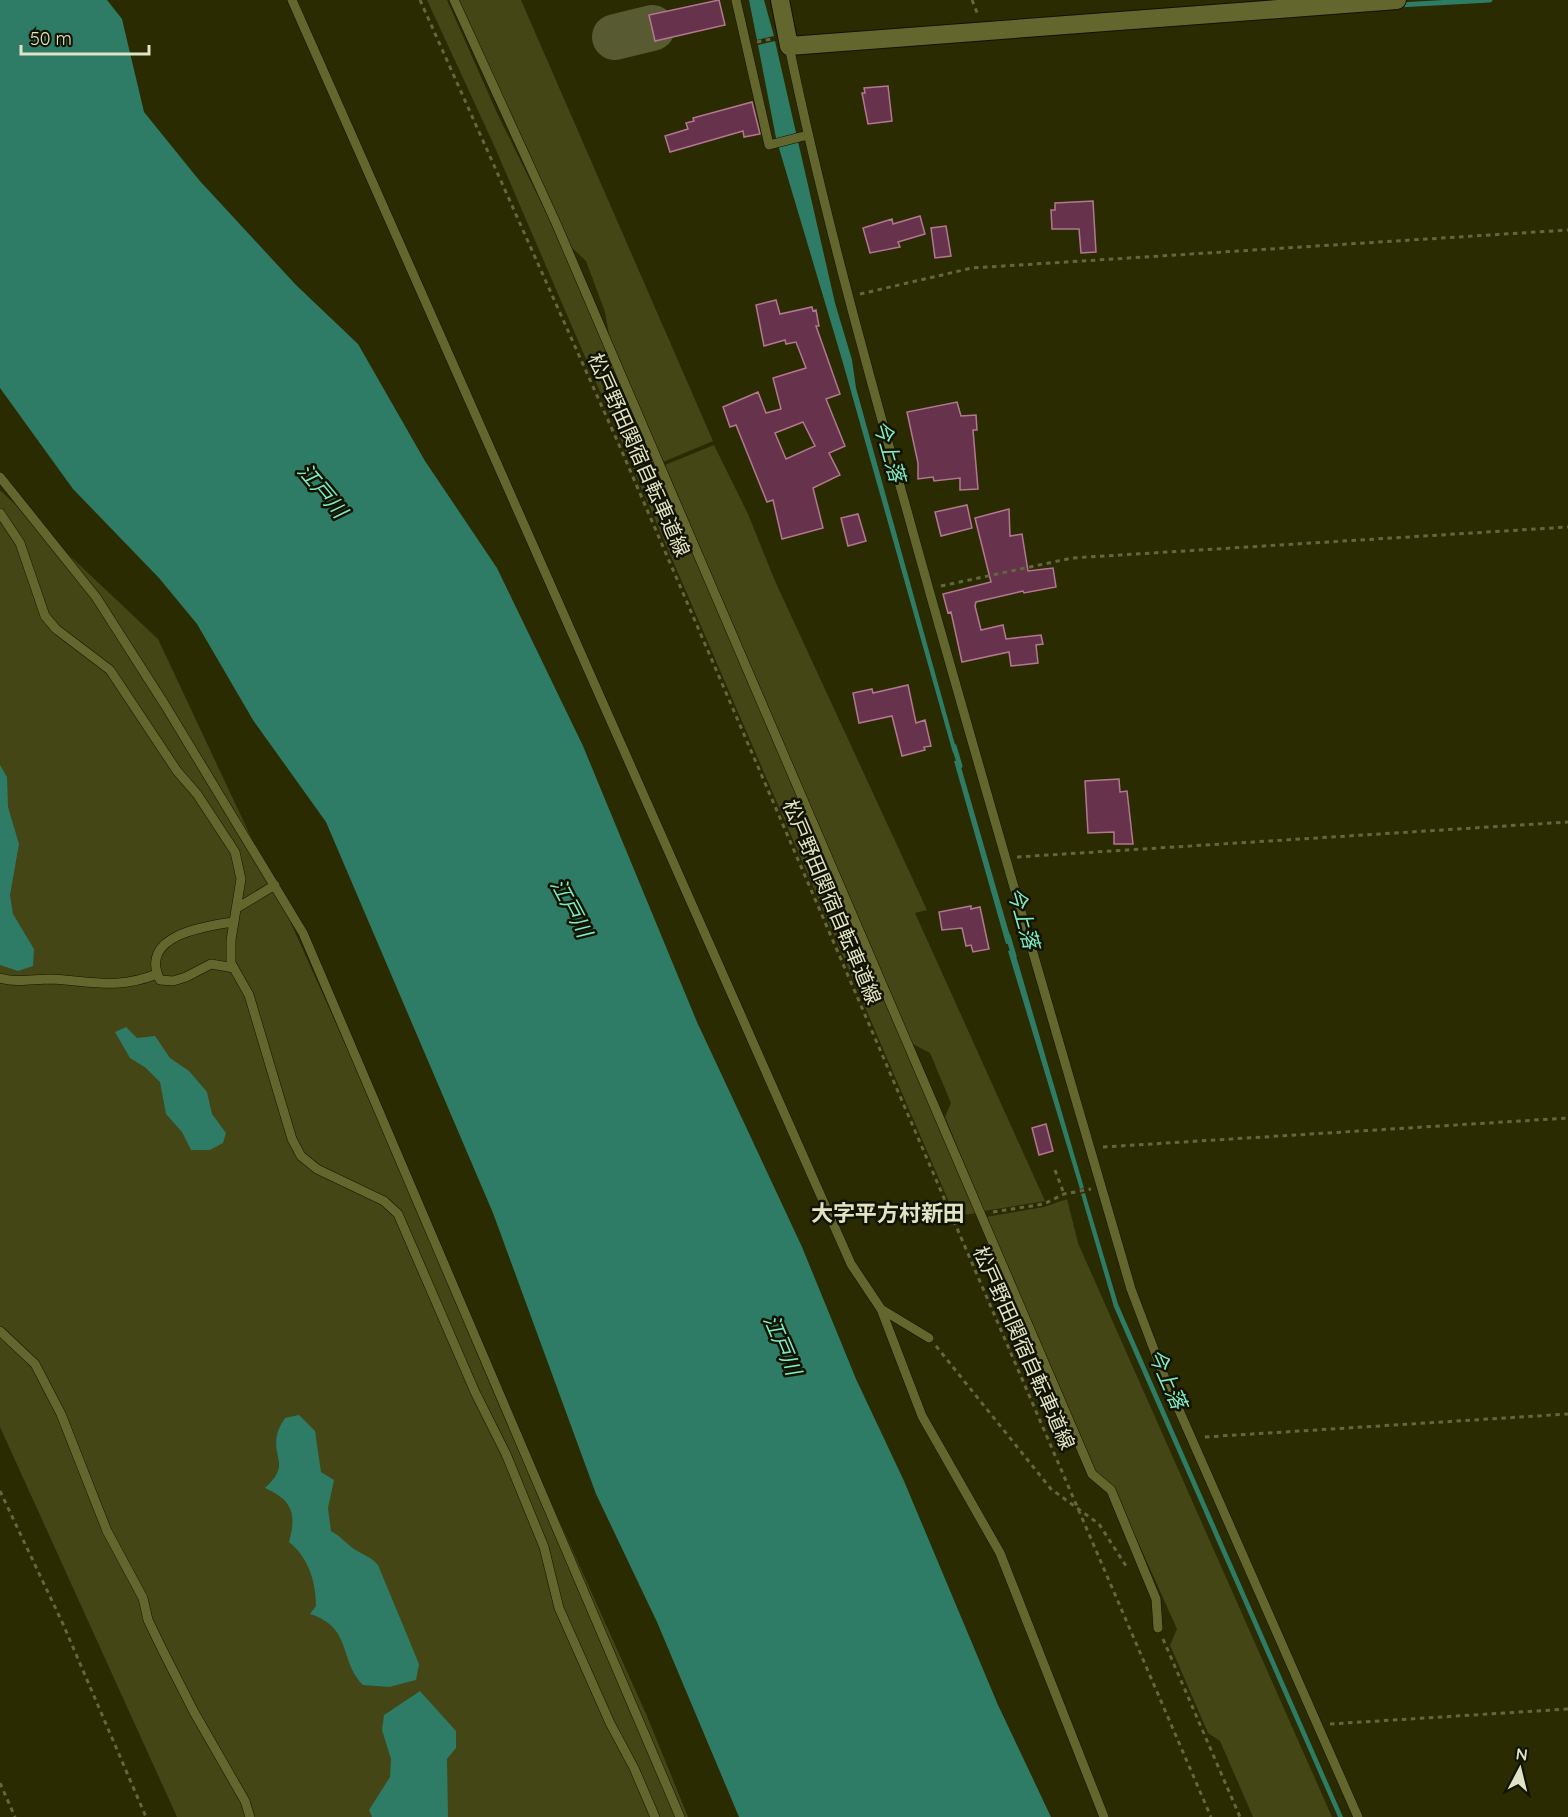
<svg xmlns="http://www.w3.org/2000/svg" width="1568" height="1817" font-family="Quicksand,'Noto Sans JP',sans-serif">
  <rect width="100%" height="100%" fill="#2a2b00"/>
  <!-- green -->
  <path fill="#444616" d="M427,0h20l50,113 60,122 420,978 -22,3 -462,-1073z
    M458,0h63l192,441 -50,21 -54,-127 -4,-23 -19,-51 -16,-15z
    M714,445l34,69 27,67 152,329 -12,3 130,288 -61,10 -39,-94 6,-14 -21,-50 -19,-10 -246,-578z
    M0,490l158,149 123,262 366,815 41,101h-511l-177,-390z
    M1067,1199l11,44 254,574h-79l-33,-76 -12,-8 -38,-88 7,-16 -64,-143 -17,-13 -110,-256 58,-10z"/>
  <!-- water -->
  <path fill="#2e7b66" d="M0,0h107l15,19 22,93 55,68 97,105 62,59 67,117 72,107 86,178 114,276 105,225 54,132 48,102 94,224 53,112h-312l-82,-195 -61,-128 -103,-281 -167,-391 -73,-102 -56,-96 -38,-46 -86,-89 -73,-101z
    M749,0h15l10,36 -17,4z
    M775,41l60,262 17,57 4,28 101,364 -4,1 -110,-390 -67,-225 -18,-93z
    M959,760l53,183 -6,1 -52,-183z
    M0,765l7,12 1,30 11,37 -9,51 3,19 21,35 -1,17 -15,5 -18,-6z
    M1014,949l70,239 -4,1 -72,-238z
    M126,1027l11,11 18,-2 15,22 19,13 18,21 5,22 14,19 -3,10 -13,7h-19l-9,-18 -16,-18 -6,-32 -14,-14 -16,-10 -15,-26z
    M1085,1193l33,111 225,513h-5l-224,-510 -33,-113z
    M299,1415l16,16 6,41 13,8 -6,28 3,23c9,5 15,12 23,18 9,6 16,7 24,16l41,99 -3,16 -27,7 -26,-2c-25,-26 -10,-57 -53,-71l6,-8c0,-25 -8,-49 -27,-64 8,-29 3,-42 -24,-54 26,-24 7,-29 12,-53 1,-6 5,-12 8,-17z
    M420,1691l36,40v17l-9,11 1,58h-76l-3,-7 21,-33 1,-18 -9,-29 2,-15z"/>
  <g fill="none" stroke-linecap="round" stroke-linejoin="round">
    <!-- stream -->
    <path stroke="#2e7b66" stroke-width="5" d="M1398,5l92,-5
      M954,746l6,20
      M1008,936l6,20"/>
    <!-- taxiway -->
    <path stroke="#585a32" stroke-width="46" d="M615,37l37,-9"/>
  </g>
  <!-- building -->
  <path fill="#67334c" stroke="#b27891" stroke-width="1.5" fill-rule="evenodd" d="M719,0l6,25 -70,16 -6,-26z
    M888,86l4,35 -24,3 -6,-31h3l-1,-5z
    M752,102l8,32 -16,3 -1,-6 -73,21 -5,-16 23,-7 -2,-6 8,-2 -1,-3z
    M1093,201l3,51 -15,1 -2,-24h-27l-1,-19h4v-7z
    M920,216l5,18 -27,8 2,5 -30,6 -7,-25 29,-9 1,5z
    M946,226l5,30 -16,2 -4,-30z
    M776,300l4,14 32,-7 1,4 3,-1 3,16h-3l24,68 -14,5 19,47 -16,7 11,22 -27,13 10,40 -41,11 -9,-39 -6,2 -31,-77 -6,2 -7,-20 35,-15 8,21 15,-4 -8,-31 33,-10 -10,-26 -10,2 -1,-4 -21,6 -8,-41zM803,422l12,24 -29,13 -11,-26z
    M957,402l4,14 15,-1 1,15h-4l5,59 -18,1v-12l-26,3 -1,-4 -15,2v-16l-11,-51z
    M967,505l5,23 -31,8 -6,-24z
    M1009,509l1,27 12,-2 6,37 25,-3 3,19 -32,6 -1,-2 -47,11 -1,4 6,24 22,-5 3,14 35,-4 2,9 -7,1 2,18 -27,3 -2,-14 -47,10 -11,-50 -3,1 -5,-19 48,-12 -16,-64z
    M858,514l8,27 -18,5 -7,-28z
    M908,685l8,38 9,-3 6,26 -7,1 1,3 -23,6 -10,-40 -33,7 -6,-30 19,-4 1,4z
    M1119,779l1,13 7,-1 6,53h-19v-12l-26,1 -3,-52z
    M971,906v3l9,-2 9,42 -16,3 -2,-7 -5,1 -4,-18 -20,2 -3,-18z
    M1046,1124l7,27 -14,4 -7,-27z"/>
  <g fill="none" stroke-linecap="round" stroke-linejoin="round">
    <!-- lane casing -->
    <g stroke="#121300" stroke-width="10">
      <path id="lane" d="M292,0l559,1264 30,45 41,107 78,137 104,264
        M454,0l102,223 536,1251 19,16 45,109 2,29
        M736,0l33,145 39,-10
        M789,46c34,165 80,328 125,490 70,252 144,502 217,753l33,87 194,441
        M0,477l96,120 69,108 138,228 377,884
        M0,513l20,30 25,73 11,13 54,41 67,101 20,23 38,58 6,27 -10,61v23l18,32 43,144 9,17 16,13 67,32 14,13 77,178 31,62 38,93 15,61 51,115 24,45 21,49
        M237,908l38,-23
        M234,922c-30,4 -96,14 -74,58l13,1 13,-4 25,-13 23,4
        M0,978c18,5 33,1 51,1 40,2 66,11 106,-5
        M881,1309l48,29
        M0,1331l35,33 26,50 46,117 36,67 5,22 14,29 32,63 51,89 5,16"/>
    </g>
    <!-- street casing -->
    <g stroke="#121300" stroke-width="20">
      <path id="street" d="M780,0l9,46 608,-46"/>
    </g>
    <!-- path -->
    <path stroke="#64663f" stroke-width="3" stroke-dasharray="4.5 4.5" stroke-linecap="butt" d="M420,0l200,447 591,1370
      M972,0l6,15
      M757,42l14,-3
      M860,294l112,-26 596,-38
      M941,586l131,-28 496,-31
      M1017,857l551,-35
      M1103,1147l465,-29
      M1055,1170l9,24
      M993,1212l51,-8 20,-10 27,-5
      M951,1218l17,-2
      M936,1346l115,143 48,35 29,45
      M1205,1437l363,-23
      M0,1491l63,133 83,193
      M1163,1639l77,178
      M1330,1724l238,-15
      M0,1783l15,34"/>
    <!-- lane -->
    <use href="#lane" stroke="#64672d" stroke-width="9"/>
    <!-- street -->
    <use href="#street" stroke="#64672d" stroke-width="18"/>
  </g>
  <g text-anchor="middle" stroke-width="5" stroke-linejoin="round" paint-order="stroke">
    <!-- street labels -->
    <g font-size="20" fill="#e0e3c5" stroke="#121300">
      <text transform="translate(639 455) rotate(66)" y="7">松戸野田関宿自転車道線</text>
      <text transform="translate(832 902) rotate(67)" y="7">松戸野田関宿自転車道線</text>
      <text transform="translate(1024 1348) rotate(66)" y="7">松戸野田関宿自転車道線</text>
    </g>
    <!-- water labels -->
    <g font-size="21" font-style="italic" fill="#7debca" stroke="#121300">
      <text transform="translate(889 451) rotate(74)" y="7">今上落</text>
      <text transform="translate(322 491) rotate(50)" y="7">江戸川</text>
      <text transform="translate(571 908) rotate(62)" y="7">江戸川</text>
      <text transform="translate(1023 918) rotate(74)" y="7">今上落</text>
      <text transform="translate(782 1345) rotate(67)" y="7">江戸川</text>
      <text transform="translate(1167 1379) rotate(66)" y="7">今上落</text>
    </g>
    <!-- quarter labels -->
    <g font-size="22" font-weight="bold" fill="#e0e3c5" stroke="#121300">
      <text x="888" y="1221">大字平方村新田</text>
    </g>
  </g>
  <!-- north arrow -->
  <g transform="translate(1520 1769) rotate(7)" stroke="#121300" stroke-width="4.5" paint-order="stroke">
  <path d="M0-4.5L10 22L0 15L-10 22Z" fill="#e0e3c5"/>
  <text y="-9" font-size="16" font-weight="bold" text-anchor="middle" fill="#e0e3c5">N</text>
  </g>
  <!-- scale -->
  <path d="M21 45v9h128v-9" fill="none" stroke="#e0e3c5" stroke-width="3"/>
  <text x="30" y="45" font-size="18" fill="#e0e3c5" stroke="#121300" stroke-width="4.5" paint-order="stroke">50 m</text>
</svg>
